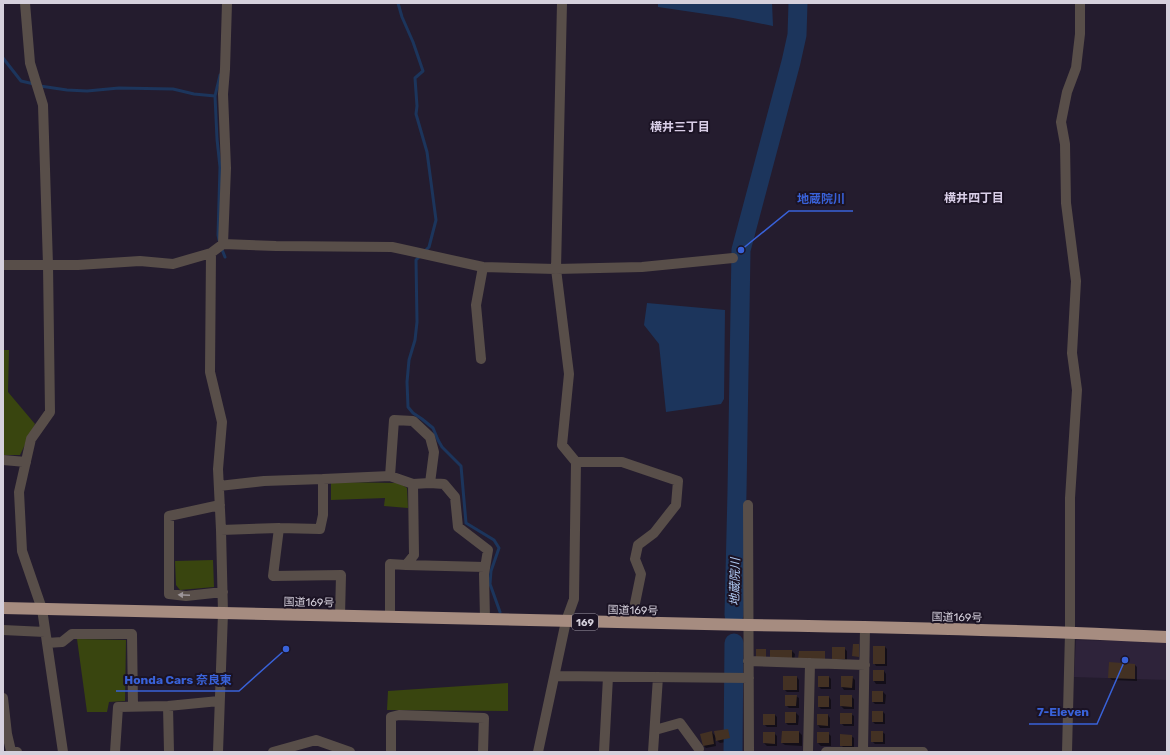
<svg xmlns="http://www.w3.org/2000/svg" width="1170" height="755" font-family="Rubik,'Noto Sans JP',sans-serif">
  <rect width="100%" height="100%" fill="#241c2e"/>
  <!-- built -->
  <path fill="#2e233a" d="M1076,640l91,2v38l-93,-3z"/>
  <!-- green -->
  <path fill="#39450f" d="M3,350h6l-1,42 27,32 -15,31h-17z
    M331,482l68,1 8,5 1,20 -24,-2 1,-8 -54,2z
    M213,560l1,27 -34,3 -4,-5 -1,-24z
    M77,639l49,1 -1,61 -16,1 -2,10h-20z
    M508,683v28l-121,-1 1,-19z"/>
  <!-- water -->
  <path fill="#1c355c" d="M658,3h114l1,23 -40,-8 -75,-11z
    M647,303l78,7 -1,89 -3,5 -55,8 -7,-68 -15,-19z"/>
  <!-- shadow -->
  <path fill="#0007" d="M885,647l2,2v17h-11l-2,-3z
    M844,648l3,3v10l-14,-3z
    M792,651l3,3 -1,7 -21,-1z
    M1135,665l2,2v14l-25,-1 -3,-3z
    M884,671l2,3v10h-10l-2,-3z
    M797,677l2,3v12h-12l-3,-3z
    M829,677l2,2v10h-10l-2,-2z
    M852,677l3,3v10h-11l-2,-3z
    M873,692h10l3,3 -1,9h-10l-2,-2z
    M796,696l3,2v10h-10l-3,-3z
    M851,696l3,3v10h-10l-3,-3z
    M829,697l2,3v9h-10l-2,-2z
    M883,712l2,2v10h-10l-2,-2z
    M786,713h10l3,3 -1,9h-10l-2,-2z
    M851,714l3,2v10h-10l-3,-3z
    M775,715l2,2v10h-10l-3,-3z
    M828,715l2,3v10h-10l-2,-3z
    M728,730l2,2 2,9 -12,2 -5,-4 1,7 -10,2 -2,-2 8,-14 4,5z
    M799,732l3,3v11l-17,-1 -3,-2z
    M882,732l3,2v10h-10l-3,-3z
    M774,733l3,3v10h-10l-3,-3z
    M818,733h10l3,3v10h-10l-3,-3z
    M851,736l3,2v10h-10l-3,-3z"/>
  <g fill="none" stroke-linecap="round" stroke-linejoin="round">
    <!-- stream -->
    <path stroke="#1c355c" stroke-width="3" d="M398,3l4,14 11,25 10,29 -8,7 2,28 -1,8 11,38 9,68 -7,27 -5,5
      M3,58l18,23 13,3
      M40,86l27,4 20,1 32,-3 54,1 21,5 21,2
      M219,240l-1,-5 2,-68 -3,-28 -2,-43 5,-21
      M221,247l4,10
      M420,256l-4,4 1,62 -2,18 -6,20 -2,22 1,25 5,6 9,6 11,9 5,12 4,7 19,19 5,57 28,17 5,8 -8,23 -1,13 10,28"/>
    <!-- river -->
    <path stroke="#1c355c" stroke-width="19" d="M734,615l3,-123 4,-242 50,-188 6,-27 1,-32
      M733,752l1,-109"/>
  </g>
  <!-- building -->
  <path fill="#433123" d="M853,644h6v13l-7,-1z
    M873,646h12v18h-12z
    M832,647h13v12h-13z
    M756,649h10v9h-10z
    M770,650h22v9l-22,-1z
    M799,651h26v8h-27z
    M1109,662l26,2v15l-27,-1z
    M873,670h11v11h-11z
    M783,676h14v14h-14z
    M818,676h11v11h-11z
    M841,676h12l-1,12 -11,-1z
    M872,691h11v11h-11z
    M785,695h12l-1,11h-11z
    M840,695h12v12l-12,-1z
    M818,696h11v11h-11z
    M872,711h11v11h-11z
    M785,712h11v11h-11z
    M840,713h12v11h-12z
    M763,714h12v11h-12z
    M817,714h11v12l-11,-1z
    M728,729l2,9 -14,3 -2,-10z
    M712,731l2,13 -11,2 -3,-12z
    M782,731h17v12h-18z
    M871,731h12v11h-12z
    M763,732h12v12l-12,-1z
    M817,732h12v11h-12z
    M840,734l12,1v11h-12z"/>
  <g fill="none" stroke-linecap="round" stroke-linejoin="round">
    <!-- minor -->
    <path stroke="#584e49" stroke-width="10" d="M25,3l5,60 13,42 5,160 2,147 -19,27 -12,53 3,59 20,58 21,143
      M223,244l3,-76 -3,-74 2,-25 2,-66
      M211,253l-1,119 12,50 -4,47 3,61 2,83 -5,139
      M3,265h75l62,-4 33,3 38,-11 12,-9 53,2 116,1 91,20 73,2 86,-2 91,-9
      M481,359l-5,-54 7,-38
      M3,460l23,2
      M576,462h46l56,19 -2,24 -22,28 -16,12 -3,14 6,15 -10,49
      M390,476l4,-56 19,1 17,16 4,15 -4,31
      M219,486l45,-5 59,-2
      M220,505l-51,11v78l17,2 37,-4
      M748,505l1,247
      M279,528l-6,48 68,-1 -1,41
      M221,530l58,-2 41,1 3,-14v-36l67,-3 23,8 17,-1 14,1 11,13 3,30 30,23 -4,24 1,45
      M406,565l79,2
      M390,617v-53l16,1 8,-10 -1,-71
      M3,630l42,2
      M47,643l15,-1 10,-8h60l1,72
      M748,661l117,4
      M555,676l194,2
      M3,698l4,36
      M168,706l1,46
      M655,730l25,-7 19,26
      M3,735l4,-1 4,17 6,1
      M863,751l2,-124
      M115,752l3,-45 50,-1 51,-5
      M273,752l43,-12 34,12
      M391,752v-35l8,-2 85,3 -1,34
      M538,752l28,-131 8,-22 2,-137 -14,-17 7,-71 -13,-105 6,-266
      M604,752l4,-75
      M653,752l5,-75
      M808,752l2,-89
      M826,752h97
      M1067,752l3,-120v-134l7,-108 -5,-37 4,-72 -10,-78 -1,-59 -4,-22 6,-30 9,-24 4,-34v-31"/>
    <!-- highway -->
    <path stroke="#a68c80" stroke-width="12" d="M3,608l745,17c140,2 279,5 419,12"/>
  </g>
  <!-- one-way arrows -->
  <defs><path id="oneway-solid" d="M-6-.8H1V-3.2L6.5 0L1 3.2V.8H-6Z"/></defs>
  <use fill="#9d969a" href="#oneway-solid" transform="translate(184 595) rotate(-177)"/>
  <g text-anchor="middle" stroke-width="4" stroke-linejoin="round" paint-order="stroke">
    <!-- shield labels -->
    <rect fill="#1b1324" stroke="#9d97a5" stroke-width="1" x="572" y="614" width="26" height="16" rx="3"/>
    <g font-size="10" font-weight="bold" fill="#d5d0dc">
      <text x="585" y="626">169</text>
    </g>
    <!-- street labels -->
    <g font-size="11" fill="#d5d0dc" stroke="#1b1324">
      <text transform="translate(309 602) rotate(1)" y="4">国道169号</text>
      <text transform="translate(633 610) rotate(1)" y="4">国道169号</text>
      <text transform="translate(957 617) rotate(1)" y="4">国道169号</text>
    </g>
    <!-- neighbourhood labels -->
    <g font-size="12" font-weight="bold" fill="#d9cee7" stroke="#1b1324">
      <text x="680" y="131">横井三丁目</text>
      <text x="974" y="202">横井四丁目</text>
    </g>
    <!-- water labels -->
    <g font-size="12" font-style="italic" fill="#afc9f2" stroke="#1b1324">
      <text transform="translate(735 582) rotate(-89)" y="4">地蔵院川</text>
    </g>
  </g>
  <!-- callouts -->
  <path fill="none" stroke="#3962d9" stroke-width="1.5" d="M741 250L789 211H853M286 649L239 691H116M1125 660L1097 724H1029"/>
  <g fill="#3962d9" stroke="#1b1324" stroke-width="1.5">
    <circle cx="741" cy="250" r="4"/>
    <circle cx="286" cy="649" r="4"/>
    <circle cx="1125" cy="660" r="4"/>
  </g>
  <g font-size="12" text-anchor="middle" font-weight="bold" fill="#3962d9" stroke="#1b1324" stroke-width="4" stroke-linejoin="round" paint-order="stroke">
    <text x="821" y="203">地蔵院川</text>
    <text x="178" y="684">Honda Cars 奈良東</text>
    <text x="1063" y="716">7-Eleven</text>
  </g>
  <!-- border -->
  <rect width="1170" height="755" fill="none" stroke="#d5d0dc" stroke-width="8"/>
</svg>
